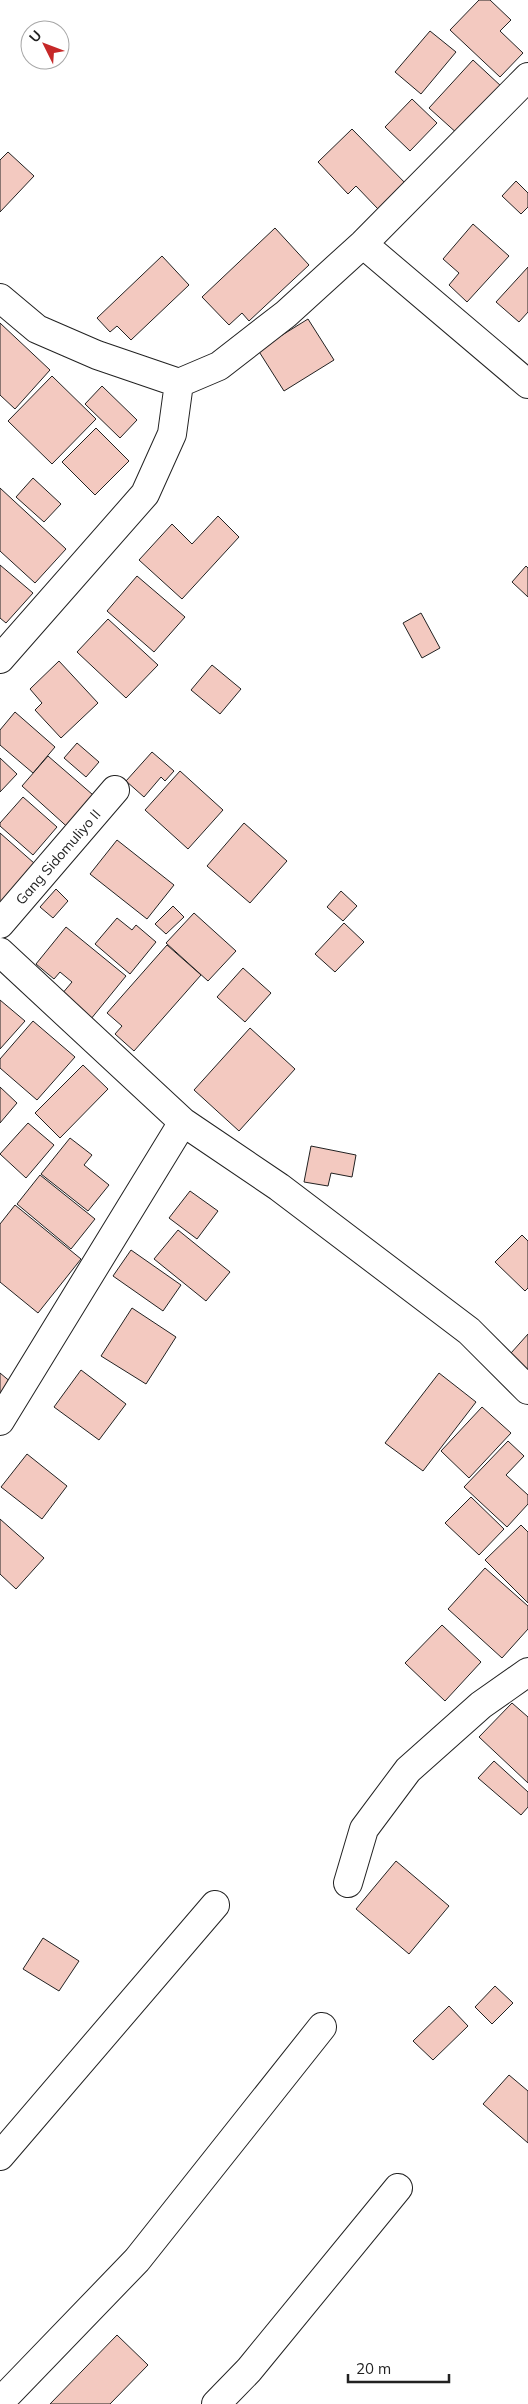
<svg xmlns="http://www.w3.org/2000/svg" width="528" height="2404" font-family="Mulish,sans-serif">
  <rect width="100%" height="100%" fill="#fff"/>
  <!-- building -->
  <path fill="#f3c9c0" stroke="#222" d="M479,0h11l21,20 -11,11 23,22 -23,24 -50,-47z
    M430,31l26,21 -35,42 -26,-22z
    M473,60l29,27 -43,48 -30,-27z
    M412,99l25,24 -27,28 -25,-24z
    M352,129l61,62 -23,6 -12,12 -22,-23 -8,8 -30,-32z
    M8,152l26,24 -34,36v-52z
    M516,181l12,12v14l-7,7 -19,-18z
    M473,224l36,32 -42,46 -18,-17 10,-12 -16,-14z
    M275,228l34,37 -60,56 -7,-8 -13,12 -27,-28z
    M162,256l27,29 -58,55 -14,-14 -7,6 -13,-14z
    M528,267v45l-9,10 -23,-20z
    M308,319l26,41 -50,31 -26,-41z
    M0,323l50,47 -35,39 -15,-14z
    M52,376l44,43 -44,45 -44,-43z
    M102,386l35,34 -17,18 -35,-34z
    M96,428l33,33 -34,34 -33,-33z
    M33,478l28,26 -17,18 -28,-25z
    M0,488l66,61 -31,34 -35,-32z
    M218,516l21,21 -57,62 -43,-39 33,-36 20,20z
    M0,565l33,28 -27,30 -6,-5z
    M526,566l2,2v29l-16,-15z
    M137,576l48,41 -31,35 -47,-41z
    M421,613l19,35 -18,10 -19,-35z
    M108,619l50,46 -32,33 -49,-46z
    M59,661l39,42 -37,35 -26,-28 7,-7 -12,-14z
    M212,665l29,24 -21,25 -29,-24z
    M15,712l40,35 -22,26 -33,-28v-15z
    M77,743l22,19 -13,15 -22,-19z
    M152,752l22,19 -9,10 -4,-4 -17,20 -18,-16z
    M48,756l52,45 -27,31 -51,-46z
    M0,758l17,16 -17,18z
    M180,771l43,39 -35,39 -43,-39z
    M23,797l34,30 -24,28 -33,-29v-3z
    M244,823l43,38 -37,42 -43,-37z
    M0,833l43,38 -43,49z
    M117,840l57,45 -27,34 -57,-45z
    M56,889l12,12 -15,17 -13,-11z
    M341,891l16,15 -14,15 -16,-14z
    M173,906l11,11 -18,17 -11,-10z
    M194,913l42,38 -28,30 -42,-38z
    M117,918l15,12 4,-5 20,17 -26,32 -35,-30z
    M344,923l20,19 -29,30 -20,-18z
    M66,927l60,49 -40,49 -30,-24 16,-19 -12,-10 -6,7 -18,-15z
    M167,945l34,30 -67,76 -19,-17 7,-8 -15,-13z
    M243,968l28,25 -26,29 -28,-25z
    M0,1000l25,21 -25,28z
    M33,1021l42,36 -38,43 -37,-32v-9z
    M250,1028l45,41 -56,62 -45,-41z
    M83,1065l25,24 -48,49 -25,-25z
    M0,1087l17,16 -17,20z
    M28,1123l26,22 -28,33 -26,-24z
    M70,1138l22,17 -8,10 25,20 -21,26 -47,-37z
    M311,1146l45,9 -4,22 -21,-4 -3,13 -24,-4z
    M40,1175l55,44 -24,30 -54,-45z
    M190,1191l28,20 -21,28 -28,-21z
    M15,1205l66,54 -43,54 -38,-31v-58z
    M178,1230l52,42 -24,29 -52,-42z
    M522,1235l6,6v47l-3,3 -30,-29z
    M131,1250l50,35 -18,26 -50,-35z
    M132,1308l44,29 -30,47 -45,-28z
    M528,1334v50l-25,-22z
    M81,1370l45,34 -27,36 -45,-33z
    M0,1373l12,10 -12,14z
    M439,1373l37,29 -53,69 -38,-28z
    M482,1407l29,26 -42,45 -28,-27z
    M508,1441l16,15 -18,19 22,20v9l-21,23 -43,-40z
    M27,1454l40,32 -25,33 -41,-32z
    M471,1497l33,32 -25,26 -34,-32z
    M0,1519l44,39 -28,31 -16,-15z
    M521,1525l7,7v71l-43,-43z
    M485,1568l43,38v23l-26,29 -54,-49z
    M442,1625l39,37 -36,39 -40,-38z
    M512,1703l16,14v66l-49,-46z
    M494,1761l34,31v15l-7,8 -43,-37z
    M396,1861l53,45 -40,48 -53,-45z
    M43,1938l36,23 -20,30 -36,-22z
    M495,1986l18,17 -21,21 -17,-17z
    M449,2006l19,20 -35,34 -20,-19z
    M509,2075l19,16v52l-45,-39z
    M117,2335l31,30 -38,39h-60z"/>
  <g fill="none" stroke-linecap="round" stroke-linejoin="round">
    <!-- minor casing -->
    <g stroke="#222" stroke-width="30">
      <path id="minor" d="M363,244l165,140
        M0,298l37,31 60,26 82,28 40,-17 67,-52 77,-70 165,-167
        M0,659l145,-165 27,-60 7,-51
        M0,924l115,-134
        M0,952l183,170 -183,299
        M183,1122l96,65 190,144 59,59
        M348,1883l16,-54 44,-59 73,-65 47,-33
        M0,2156l215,-251
        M0,2402l137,-142 185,-233
        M216,2404l33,-34 149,-182"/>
    </g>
    <!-- minor -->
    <use href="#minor" stroke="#fff" stroke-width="28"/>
  </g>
  <g text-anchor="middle" stroke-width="4" stroke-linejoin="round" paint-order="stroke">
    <!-- street labels -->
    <g font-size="14" fill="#222" stroke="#fff">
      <text transform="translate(58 857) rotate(-49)" y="5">Gang Sidomuliyo II</text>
    </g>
  </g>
  <!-- north arrow -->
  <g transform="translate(45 45) rotate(312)"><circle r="24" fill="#ffffff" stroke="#a7a7a7"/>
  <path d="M0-4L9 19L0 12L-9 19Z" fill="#c62828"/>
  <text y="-8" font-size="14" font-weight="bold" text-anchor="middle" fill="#222222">U</text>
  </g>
  <!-- scale -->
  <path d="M348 2374v8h101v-8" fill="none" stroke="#222222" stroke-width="2.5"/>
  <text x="356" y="2374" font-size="15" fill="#222222" stroke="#ffffff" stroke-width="4" paint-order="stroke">20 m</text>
</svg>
